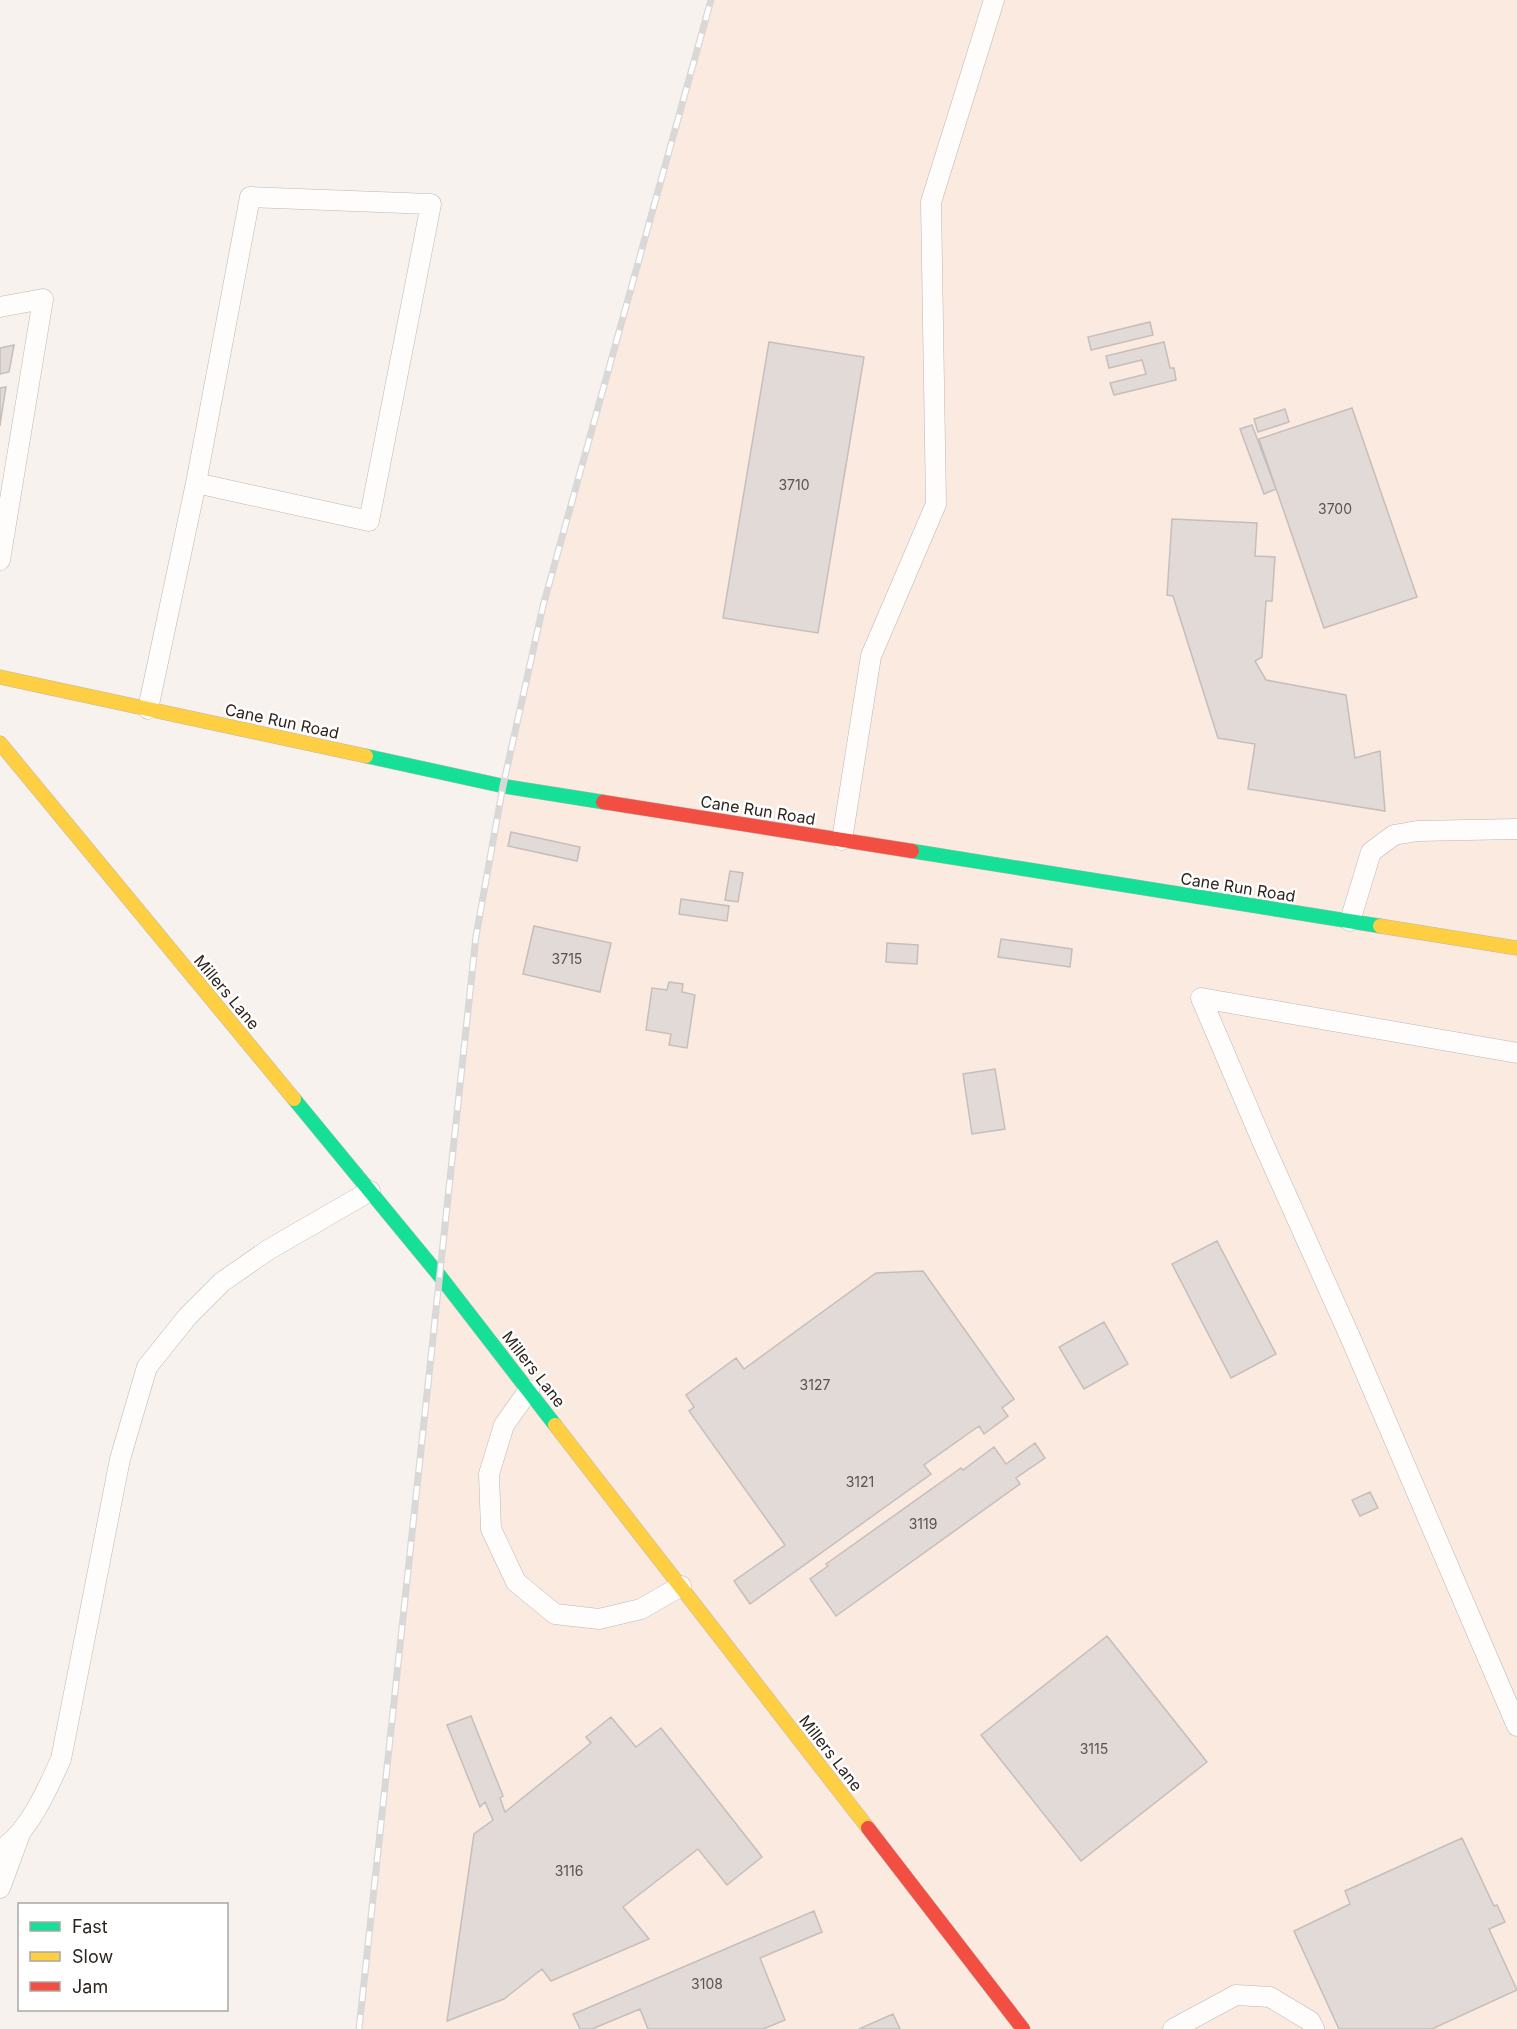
<svg xmlns="http://www.w3.org/2000/svg" width="1517" height="2029" font-family="Inter,sans-serif">
  <rect width="100%" height="100%" fill="#f7f2ee"/>
  <!-- built -->
  <path fill="#fbeadf" d="M711,0h806v2029h-1158l117,-1093 27,-150 40,-180z"/>
  <!-- building -->
  <path fill="#e2dad7" stroke="#c6bebb" stroke-width="1.5" d="M1150,322l3,13 -62,15 -3,-13z
    M769,342l95,15 -46,276 -95,-15z
    M1164,342l6,26h4l2,12 -62,15 -4,-12 36,-9 -4,-14 -33,8 -3,-12z
    M14,345l-5,27 -9,2v-26z
    M6,387l-5,31 -1,8v-38z
    M1352,408l65,189 -93,31 -65,-189z
    M1285,409l4,13 -31,10 -4,-13z
    M1252,425l24,64 -12,5 -24,-65z
    M1172,519l85,4 -2,33 20,1 -3,44h-6l-4,56 -7,4 11,19 80,15 9,63 25,-7 5,60 -137,-22 7,-45 -37,-6 -45,-142 -6,-1z
    M511,832l69,15 -3,14 -69,-15z
    M730,871l13,2 -5,29 -13,-2z
    M681,899l48,7 -2,15 -48,-7z
    M534,926l77,17 -11,49 -77,-18z
    M1001,939l71,10 -2,18 -72,-10z
    M887,943l31,2 -1,19 -31,-2z
    M669,982l14,2 -1,8 13,3 -8,53 -18,-3 2,-11 -25,-4 6,-42 15,2z
    M995,1069l10,60 -33,5 -9,-60z
    M1217,1241l59,113 -45,24 -59,-114z
    M923,1271l91,128 -12,9 6,8 -24,18 -5,-8 -55,39 7,9 -181,130 -16,-23 51,-36 -96,-134 5,-4 -8,-12 50,-37 8,11 132,-96z
    M1104,1322l24,42 -44,25 -25,-42z
    M1035,1443l10,15 -29,20 4,6 -184,132 -26,-37 18,-13 -2,-2 135,-96 2,2 31,-23 12,17z
    M1370,1492l8,16 -18,8 -8,-16z
    M1107,1636l100,126 -126,99 -100,-126z
    M471,1716l32,80 -3,2 5,14 86,-69 -5,-6 25,-20 25,30 25,-19 101,129 -35,28 -29,-36 -75,58 26,32 -98,42 -9,-12 -38,30 -57,22 27,-187 19,-14 -8,-18 -5,5 -33,-82z
    M1462,1838l32,68 3,-1 8,17 -16,7 28,61 -85,39h-93l-45,-98 56,-27 -5,-13z
    M814,1911l8,21 -62,26 25,62 -22,9h-115l-8,-20 -48,20h-12l-7,-15 3,-1z
    M893,2014l7,15h-41z"/>
  <g fill="none" stroke-linecap="round" stroke-linejoin="round">
    <!-- lane casing -->
    <g stroke="#bdb7b2" stroke-width="21">
      <path id="lane" d="M0,307l43,-8 -43,261
        M148,709l48,-226 54,-286 181,7 -62,317 -173,-38
        M842,840l29,-184 65,-152 -5,-302 63,-202
        M1350,921l21,-69 23,-17 23,-4 100,-2
        M1517,1053l-316,-55 62,145 88,196 166,387
        M529,1390l-25,35 -15,49 2,55 25,53 39,32 44,5 42,-10 40,-23
        M0,1850c28,-16 48,-62 61,-91l59,-300 27,-92 41,-51 34,-34 46,-32 102,-59
        M0,1888l20,-54
        M1173,2029l63,-34 34,2 40,24 4,8"/>
    </g>
    <!-- fast casing -->
    <g stroke="#bdb7b2" stroke-width="15">
      <path id="fast" d="M366,756l137,30 100,16
        M912,851l468,75
        M294,1099l145,176 116,150"/>
    </g>
    <!-- slow casing -->
    <g stroke="#bdb7b2" stroke-width="15">
      <path id="slow" d="M0,677l366,79
        M0,743l294,356
        M1380,926l137,22
        M555,1425l313,403"/>
    </g>
    <!-- jam casing -->
    <g stroke="#bdb7b2" stroke-width="15">
      <path id="jam" d="M603,802l309,49
        M868,1828l155,201"/>
    </g>
    <!-- lane -->
    <use href="#lane" stroke="#fefdfc" stroke-width="20"/>
    <!-- fast -->
    <use href="#fast" stroke="#16e098" stroke-width="14"/>
    <!-- slow -->
    <use href="#slow" stroke="#ffcf43" stroke-width="14"/>
    <!-- jam -->
    <use href="#jam" stroke="#f24e42" stroke-width="14"/>
    <!-- rail casing -->
    <g stroke="#dad8d7" stroke-width="7">
      <path id="rail" d="M359,2029l117,-1093 27,-150 40,-180 168,-606"/>
    </g>
    <!-- rail -->
    <use href="#rail" stroke="#fff" stroke-width="4.5" stroke-dasharray="14" stroke-linecap="butt"/>
  </g>
  <g text-anchor="middle" stroke-width="5" stroke-linejoin="round" paint-order="stroke">
    <!-- number labels -->
    <g font-size="14" fill="#5b524d">
      <text x="794" y="490">3710</text>
      <text x="1335" y="514">3700</text>
      <text x="567" y="964">3715</text>
      <text x="815" y="1390">3127</text>
      <text x="860" y="1487">3121</text>
      <text x="923" y="1529">3119</text>
      <text x="1094" y="1754">3115</text>
      <text x="569" y="1876">3116</text>
      <text x="707" y="1989">3108</text>
    </g>
    <!-- street labels -->
    <g font-size="16" fill="#2d241e" stroke="#fff">
      <text transform="translate(282 721) rotate(12)" y="6">Cane Run Road</text>
      <text transform="translate(758 810) rotate(9)" y="6">Cane Run Road</text>
      <text transform="translate(1238 887) rotate(9)" y="6">Cane Run Road</text>
      <text transform="translate(227 992) rotate(50)" y="6">Millers Lane</text>
      <text transform="translate(534 1369) rotate(52)" y="6">Millers Lane</text>
      <text transform="translate(831 1753) rotate(52)" y="6">Millers Lane</text>
    </g>
  </g>
  <!-- legend -->
  <rect x="18" y="1903" width="210" height="108" fill="#ffffff" stroke="#aba7a5" stroke-width="1.5"/>
  <rect x="30" y="1922" width="30" height="9" fill="#16e098" stroke="#aba7a5" stroke-width="1.5"/>
  <text x="72" y="1933" font-size="18" fill="#2d241e">Fast</text>
  <rect x="30" y="1952" width="30" height="9" fill="#ffcf43" stroke="#aba7a5" stroke-width="1.5"/>
  <text x="72" y="1963" font-size="18" fill="#2d241e">Slow</text>
  <rect x="30" y="1982" width="30" height="9" fill="#f24e42" stroke="#aba7a5" stroke-width="1.5"/>
  <text x="72" y="1993" font-size="18" fill="#2d241e">Jam</text>
</svg>
